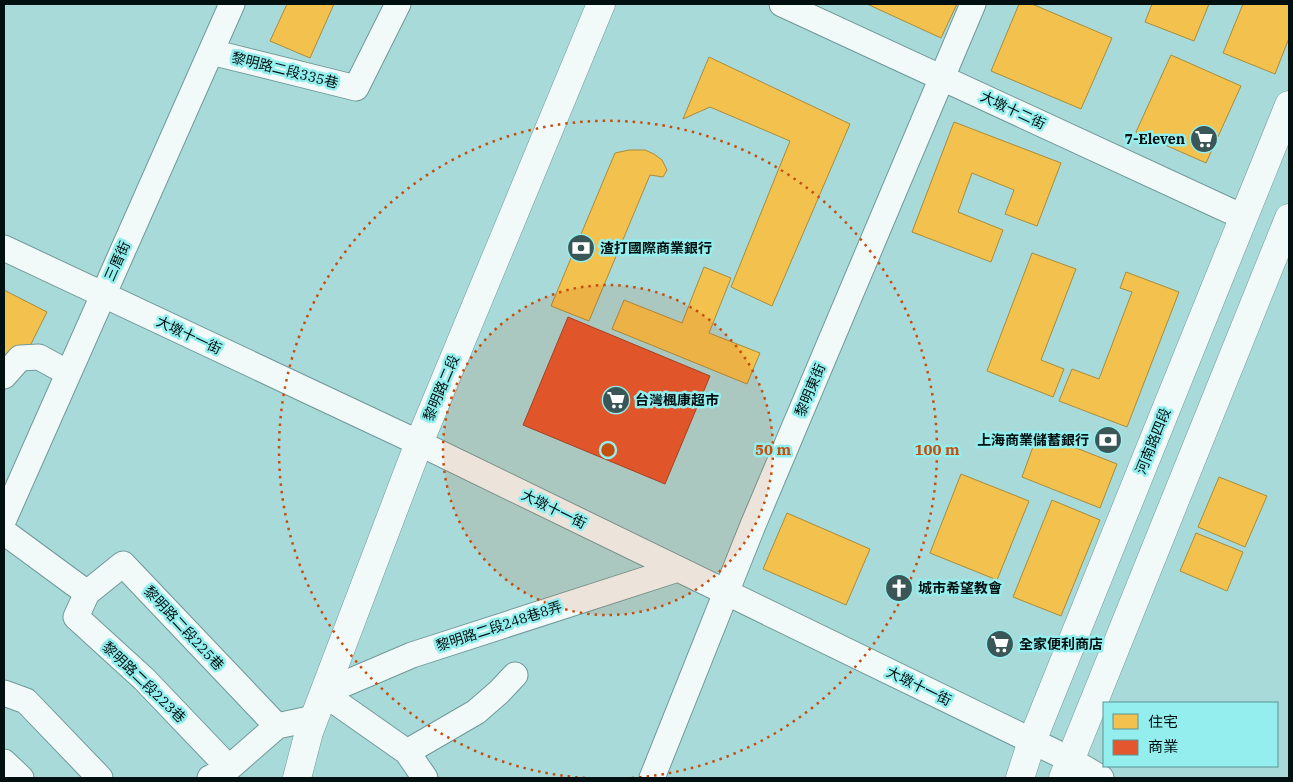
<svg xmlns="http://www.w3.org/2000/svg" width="1293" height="782" font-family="'IBM Plex Serif','Noto Sans TC',serif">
  <rect width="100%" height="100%" fill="#a8dada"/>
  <!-- homes -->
  <path fill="#f2c14e" stroke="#a98c3b" d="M287,4h47l-24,54 -40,-17z
    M867,4h90l-16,34z
    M1019,4h13l80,34 -31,71 -90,-38z
    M1152,4h57l-15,37 -49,-19z
    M1243,4h46v34l-14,36 -52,-21z
    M1171,55l70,31 -35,77 -70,-31z
    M709,57l141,67 -78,182 -41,-19 59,-146 -80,-34 -27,12z
    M954,122l107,41 -24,63 -32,-12 9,-24 -42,-17 -14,39 45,18 -12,32 -79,-30z
    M629,150h16l9,4 8,6 5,10 -4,7 -13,-2 -61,146 -38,-15 64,-153z
    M1032,253l44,16 -35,91 23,9 -11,28 -66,-26z
    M704,267l27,11 -22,55 51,20 -13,31 -135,-55 12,-29 58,23z
    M1126,272l53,20 -52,135 -68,-26 13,-32 27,10 33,-87 -12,-4z
    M4,290l43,22 -17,34 -26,24z
    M1038,433l79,31 -17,44 -78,-31z
    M961,474l68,27 -32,79 -67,-27z
    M1219,477l48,19 -22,51 -47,-20z
    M1052,500l48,20 -39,96 -48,-19z
    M787,513l83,36 -24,56 -83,-36z
    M1196,533l47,19 -16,39 -47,-20z"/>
  <!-- shops -->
  <path fill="#e4572e" stroke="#a04125" d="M568,317l142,59 -45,108 -142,-59z"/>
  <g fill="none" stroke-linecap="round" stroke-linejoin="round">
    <!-- minor casing -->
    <g stroke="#709999" stroke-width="27">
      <path id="minor" d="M782,4l461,213
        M211,52l145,36 42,-84
        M4,248l415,195 613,298 37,18 32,19
        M4,376l16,-18 19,-1 29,16
        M4,519l228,-515
        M4,532l83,61
        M4,693l22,8 74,77
        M323,693l89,-38 266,-86
        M323,693l84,59 18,26
        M407,752l69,-40 23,-20 16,-17
        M4,762l17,16
        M229,768l-85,-89 -68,-62 11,-24 36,-29 154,162
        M210,778l19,-10 48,-42 37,-8
        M652,778l101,-253 220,-521"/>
    </g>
    <!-- tertiary casing -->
    <g stroke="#709999" stroke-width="29">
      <path id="tertiary" d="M1020,778l12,-37 257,-636
        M1063,778l226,-560"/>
    </g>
    <!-- secondary casing -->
    <g stroke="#709999" stroke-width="29">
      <path id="secondary" d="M297,778l12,-46 110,-289 182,-439"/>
    </g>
    <!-- minor -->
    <use href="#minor" stroke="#f2f9f9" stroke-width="25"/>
    <!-- tertiary -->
    <use href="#tertiary" stroke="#f2f9f9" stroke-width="28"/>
    <!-- secondary -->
    <use href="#secondary" stroke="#f2f9f9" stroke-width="28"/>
  </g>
  <!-- distance rings -->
  <circle cx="608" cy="450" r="165" fill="#c54e0c" fill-opacity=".12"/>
  <g fill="none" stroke="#c54e0c" stroke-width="2.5" stroke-dasharray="2.5 5">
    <circle cx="608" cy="450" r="165"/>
    <path d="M585 778A329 329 0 1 1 631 778"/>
  </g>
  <!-- icons -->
  <defs>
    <g id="supermarket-disc" transform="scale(1.4375)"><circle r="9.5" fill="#3b5656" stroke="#94eeee"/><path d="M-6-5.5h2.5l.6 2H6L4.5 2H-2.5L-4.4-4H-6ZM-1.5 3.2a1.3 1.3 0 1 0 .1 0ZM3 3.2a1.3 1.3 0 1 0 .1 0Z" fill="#fff"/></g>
    <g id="bank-disc" transform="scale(1.4375)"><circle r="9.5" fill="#3b5656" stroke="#94eeee"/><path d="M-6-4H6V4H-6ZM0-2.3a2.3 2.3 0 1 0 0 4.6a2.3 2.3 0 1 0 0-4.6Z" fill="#fff"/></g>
    <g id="church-disc" transform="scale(1.4375)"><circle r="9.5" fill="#3b5656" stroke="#94eeee"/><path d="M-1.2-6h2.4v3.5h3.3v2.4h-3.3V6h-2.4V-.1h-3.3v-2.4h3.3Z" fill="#fff"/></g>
  </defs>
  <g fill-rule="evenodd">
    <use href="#supermarket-disc" x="1204" y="139"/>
    <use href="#bank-disc" x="581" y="248"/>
    <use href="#supermarket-disc" x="616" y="400"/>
    <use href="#bank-disc" x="1108" y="440"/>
    <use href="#church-disc" x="899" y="588"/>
    <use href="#supermarket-disc" x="1000" y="644"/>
  </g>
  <g text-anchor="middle" stroke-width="5" stroke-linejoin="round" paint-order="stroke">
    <!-- street labels -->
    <g font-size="14" fill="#000f0f" stroke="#94eeee">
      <text transform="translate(285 70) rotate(14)" y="5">黎明路二段335巷</text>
      <text transform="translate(1013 110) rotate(25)" y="5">大墩十二街</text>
      <text transform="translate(117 261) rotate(-66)" y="5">三厝街</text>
      <text transform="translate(189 335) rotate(25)" y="5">大墩十一街</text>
      <text transform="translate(441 388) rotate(-67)" y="5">黎明路二段</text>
      <text transform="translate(810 390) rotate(-67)" y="5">黎明東街</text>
      <text transform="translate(1153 441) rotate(-68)" y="5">河南路四段</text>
      <text transform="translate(554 509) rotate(26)" y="5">大墩十一街</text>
      <text transform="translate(499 626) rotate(-18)" y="5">黎明路二段248巷8弄</text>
      <text transform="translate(184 628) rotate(47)" y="5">黎明路二段225巷</text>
      <text transform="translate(144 682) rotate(44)" y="5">黎明路二段223巷</text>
      <text transform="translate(919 686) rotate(26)" y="5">大墩十一街</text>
    </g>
    <!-- poi labels -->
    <g font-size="14" font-weight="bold" fill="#000f0f" stroke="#94eeee" text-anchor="start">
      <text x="1185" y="144" text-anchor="end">7-Eleven</text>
      <text x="600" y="253">渣打國際商業銀行</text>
      <text x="635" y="405">台灣楓康超市</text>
      <text x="1089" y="445" text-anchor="end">上海商業儲蓄銀行</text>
      <text x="918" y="593">城市希望教會</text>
      <text x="1019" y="649">全家便利商店</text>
    </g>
  </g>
  <circle cx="608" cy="450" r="8" fill="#c54e0c" stroke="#94eeee" stroke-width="2.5"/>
  <g font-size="15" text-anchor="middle" font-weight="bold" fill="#c54e0c" stroke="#94eeee" stroke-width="5" stroke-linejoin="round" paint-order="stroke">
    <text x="773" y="455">50 m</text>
    <text x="937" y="455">100 m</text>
  </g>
  <!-- border -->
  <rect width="1293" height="782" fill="none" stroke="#000f0f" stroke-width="10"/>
  <!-- legend -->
  <rect x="1103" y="702" width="175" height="65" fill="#94eeee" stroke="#599595"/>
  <rect x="1113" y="714" width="25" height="15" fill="#f2c14e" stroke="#599595"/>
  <text x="1148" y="727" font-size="15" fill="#000f0f">住宅</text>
  <rect x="1113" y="740" width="25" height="15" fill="#e4572e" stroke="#599595"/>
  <text x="1148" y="752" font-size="15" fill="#000f0f">商業</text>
</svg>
